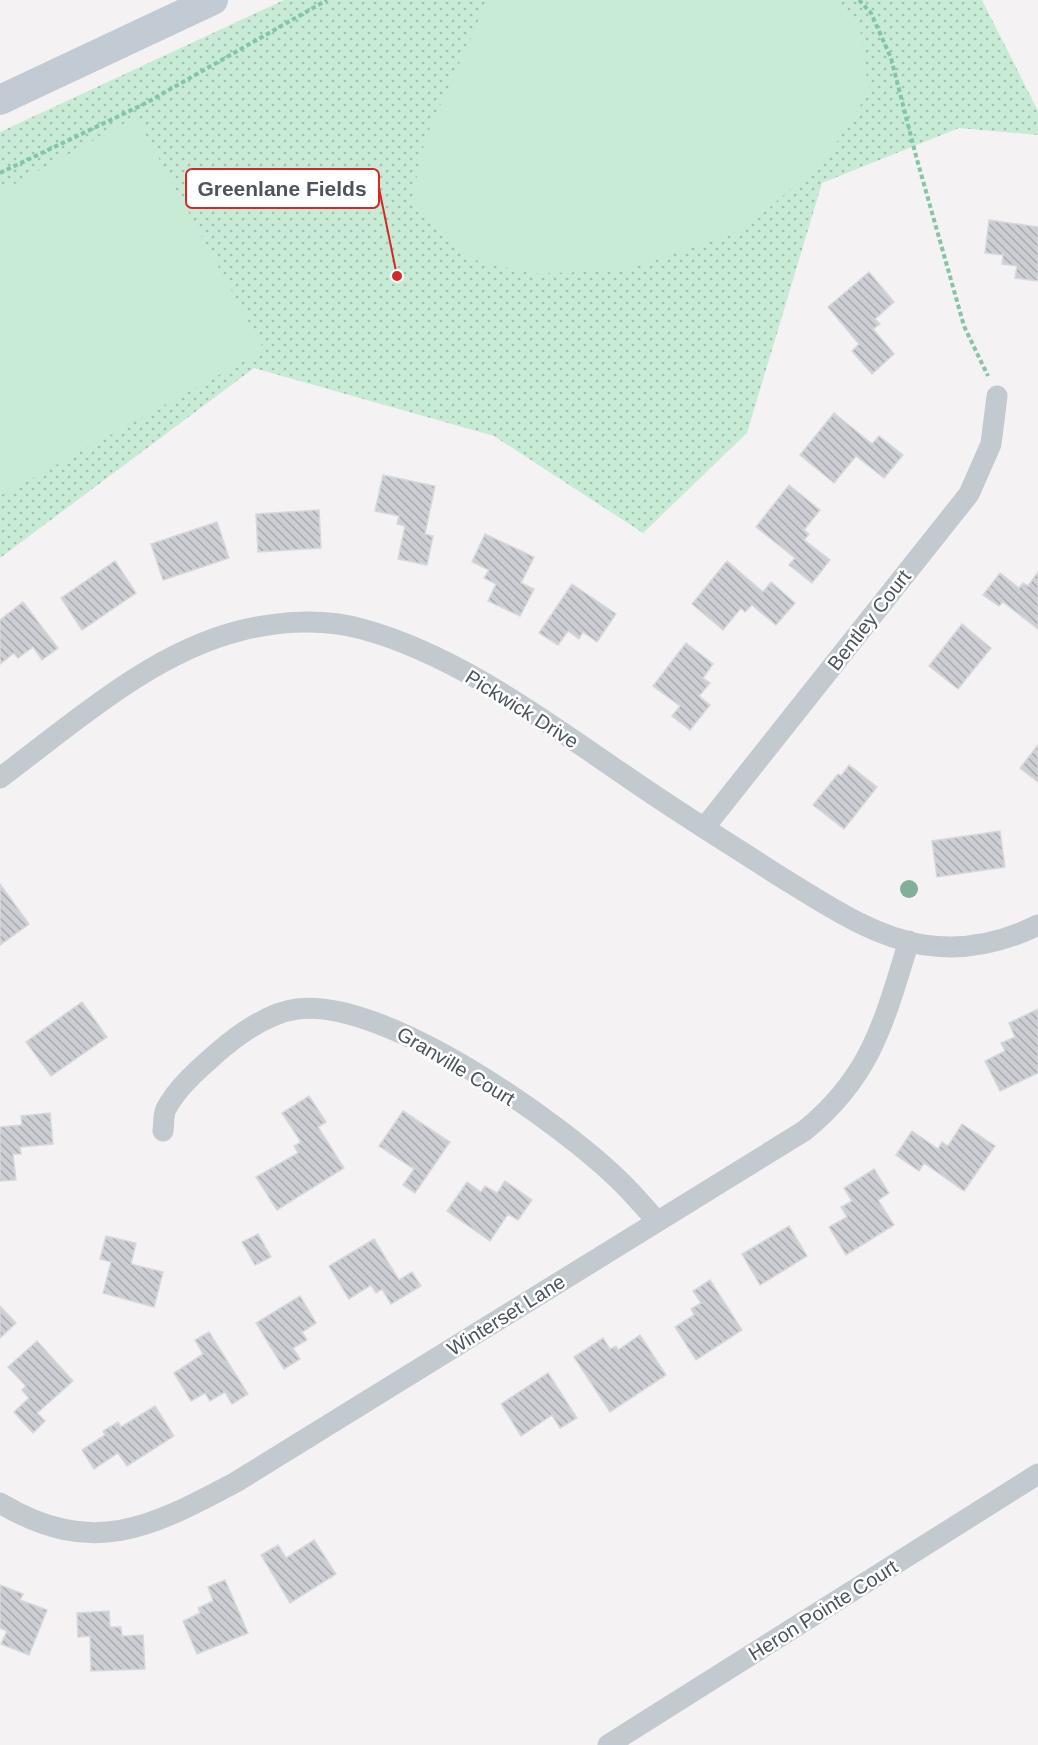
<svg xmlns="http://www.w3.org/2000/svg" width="1038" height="1745" font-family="Arial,sans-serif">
  <defs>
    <pattern id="grass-dots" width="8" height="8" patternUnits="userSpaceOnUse" patternTransform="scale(1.5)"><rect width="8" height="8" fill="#c7ebd5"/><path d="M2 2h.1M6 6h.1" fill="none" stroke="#a4c1b0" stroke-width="1.8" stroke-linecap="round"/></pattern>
    <pattern id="building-back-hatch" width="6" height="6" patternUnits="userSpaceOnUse" patternTransform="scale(1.5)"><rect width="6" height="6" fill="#cdced4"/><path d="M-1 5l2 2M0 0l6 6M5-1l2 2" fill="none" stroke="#a9aaaf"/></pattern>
  </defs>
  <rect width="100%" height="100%" fill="#f4f2f2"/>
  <!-- grass -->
  <path fill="url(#grass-dots)" d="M284,0h698l56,111v24l-79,-7 -137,55 -75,250 -104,100 -149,-97 -240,-68 -254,190v-426z"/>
  <!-- garden -->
  <path fill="#c7ebd5" d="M488,0h349l22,22 10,70 -40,62 -84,76 -121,40 -91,4 -66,-16 -55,-59 13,-60z
    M136,117l128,233 -264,146v-304z"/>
  <!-- building -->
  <path fill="url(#building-back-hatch)" stroke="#d7d8dc" stroke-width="1.5" d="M989,220l49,7v54l-23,-3 2,-12 -15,-2 1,-9 -18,-2z
    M869,272l25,30 -19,17 5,5 -7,5 21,25 -22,20 -20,-23 7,-7 -31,-37z
    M834,413l38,31 7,-8 24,19 -19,23 -28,-22 -22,27 -34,-28z
    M383,475l52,11 -10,48 8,2 -6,29 -29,-6 7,-33 -8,-2 2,-8 -24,-5z
    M789,485l31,25 -16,20 5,4 -5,6 26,20 -18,23 -23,-18 6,-7 -39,-31z
    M319,510l2,38 -63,4 -2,-38z
    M217,522l12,36 -66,22 -12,-36z
    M485,534l49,23 -13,26 13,6 -14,27 -32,-15 8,-17 -12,-6 5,-8 -17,-8z
    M115,561l21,32 -54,37 -21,-32z
    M727,561l36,31 8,-10 24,21 -19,22 -24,-20 -7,7 -4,-4 -18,22 -31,-26z
    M1038,572v57l-35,-27 -4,4 -16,-11 17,-22 19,15 4,-5 5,3z
    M572,584l44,30 -19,28 -14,-10 -4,7 -11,-8 -10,14 -19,-12z
    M23,602l35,46 -16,12 -9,-13 -15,11 -4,-5 -14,11v-44z
    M962,624l29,24 -33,41 -29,-23z
    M686,643l27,21 -10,14 7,5 -11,13 11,9 -20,25 -18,-14 8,-10 -27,-20z
    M1038,745v37l-18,-14z
    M849,765l28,22 -33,42 -31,-24 25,-31 3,2z
    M1000,831l5,36 -68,10 -5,-36z
    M0,884l29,40 -29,21z
    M82,1002l25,35 -56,39 -25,-34z
    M1038,1009v64l-38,18 -15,-30 20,-10 -4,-8 14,-6 -6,-14z
    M309,1096l17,26 -8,5 26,41 -67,42 -21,-33 42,-24 -4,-7 7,-4 -19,-29z
    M403,1111l47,31 -35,51 -12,-8 11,-16 -35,-23z
    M50,1113l3,31 -33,3 1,7h-8l3,26 -16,1v-54l22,-2 -1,-9z
    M962,1124l33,22 -31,45 -40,-28 -5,8 -23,-16 16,-24 26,18 4,-7 6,4z
    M874,1169l15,24 -11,7 16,25 -48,30 -17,-28 18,-10 -6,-10 11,-6 -8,-13z
    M505,1181l27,19 -14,20 -10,-6 -18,27 -43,-30 20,-29 14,10 4,-6 12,7z
    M789,1226l18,30 -47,29 -18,-31z
    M258,1234l13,23 -16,8 -13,-23z
    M106,1236l30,7 -5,21 32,8 -9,35 -51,-14 8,-31 -11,-3z
    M374,1239l25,41 13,-8 9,14 -30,18 -9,-15 -6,4 -5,-8 -22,14 -20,-33z
    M710,1280l32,50 -46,30 -21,-33 19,-12 -3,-6 10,-6 -8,-12z
    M300,1296l16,27 -14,9 5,8 -14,8 7,11 -16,10 -28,-46z
    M0,1306l16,17 -16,15z
    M209,1332l39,62 -16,10 -7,-12 -15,9 -5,-8 -14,8 -17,-28 29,-19 -8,-14z
    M640,1335l26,40 -56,37 -36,-55 29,-19 7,11 6,-3 2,4z
    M37,1341l36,40 -36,32 8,8 -12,12 -19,-21 15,-14 -7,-8 4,-4 -18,-19z
    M548,1373l29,45 -17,10 -8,-13 -31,21 -20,-32z
    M155,1406l19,30 -47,30 -9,-13 -24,16 -12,-19 23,-15 -2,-4 15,-9 3,5z
    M314,1540l22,34 -46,29 -29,-48 17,-10 8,13z
    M225,1580l23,53 -51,21 -14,-33 17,-8 -2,-5 15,-7 -5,-14z
    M0,1585l23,9 -3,6 27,10 -18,45 -28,-11 6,-13 -7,-3z
    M109,1611l1,16h11l1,9 21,-1 2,34 -54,2 -1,-35 -12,1 -1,-24z"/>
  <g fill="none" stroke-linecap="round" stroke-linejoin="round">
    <!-- path -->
    <path stroke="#83c5a5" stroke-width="4" stroke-dasharray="4.5 3" stroke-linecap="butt" d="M859,0l12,13 20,45 25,98 48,170 24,50
      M0,173l146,-70 181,-103"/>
    <!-- street -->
    <path stroke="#c2c9cf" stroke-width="21" d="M0,778c71,-53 151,-125 239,-147 39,-10 84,-13 123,-2 93,25 182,91 261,145 50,35 102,67 153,100 46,28 94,62 148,71 40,6 78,-2 114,-20
      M704,828l265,-334 22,-50 6,-48
      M163,1131c1,-7 0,-16 3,-22 12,-23 34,-41 52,-57 22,-19 50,-39 79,-43 87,-12 266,115 326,175 12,12 23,25 34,37
      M0,1503c92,55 150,25 236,-21l568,-351c68,-55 80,-110 105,-190
      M608,1745l430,-271"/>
    <!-- secondary -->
    <path stroke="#c2cad3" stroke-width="30" d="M0,100l213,-100"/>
  </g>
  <!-- trees -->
  <circle fill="#81af98" cx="909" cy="889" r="9"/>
  <g text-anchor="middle" stroke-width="5" stroke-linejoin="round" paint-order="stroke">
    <!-- street labels -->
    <g font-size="20" fill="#4c555d" stroke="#fff">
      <text transform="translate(869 620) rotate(-52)" y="7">Bentley Court</text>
      <text transform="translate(522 709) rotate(32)" y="7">Pickwick Drive</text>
      <text transform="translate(456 1066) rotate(31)" y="7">Granville Court</text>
      <text transform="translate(506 1315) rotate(-32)" y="7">Winterset Lane</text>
      <text transform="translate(823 1610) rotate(-32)" y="7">Heron Pointe Court</text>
    </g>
  </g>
  <!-- callouts -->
  <path fill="none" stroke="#d62828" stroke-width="2" d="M397 276L379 188"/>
  <circle fill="#d62828" stroke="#fff" stroke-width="2" cx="397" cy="276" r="6"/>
  <rect fill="#fff" stroke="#d62828" stroke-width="2" x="186" y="169" width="193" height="39" rx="6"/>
  <g font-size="21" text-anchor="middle" font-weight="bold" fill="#4c555d">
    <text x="282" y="196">Greenlane Fields</text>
  </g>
</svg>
